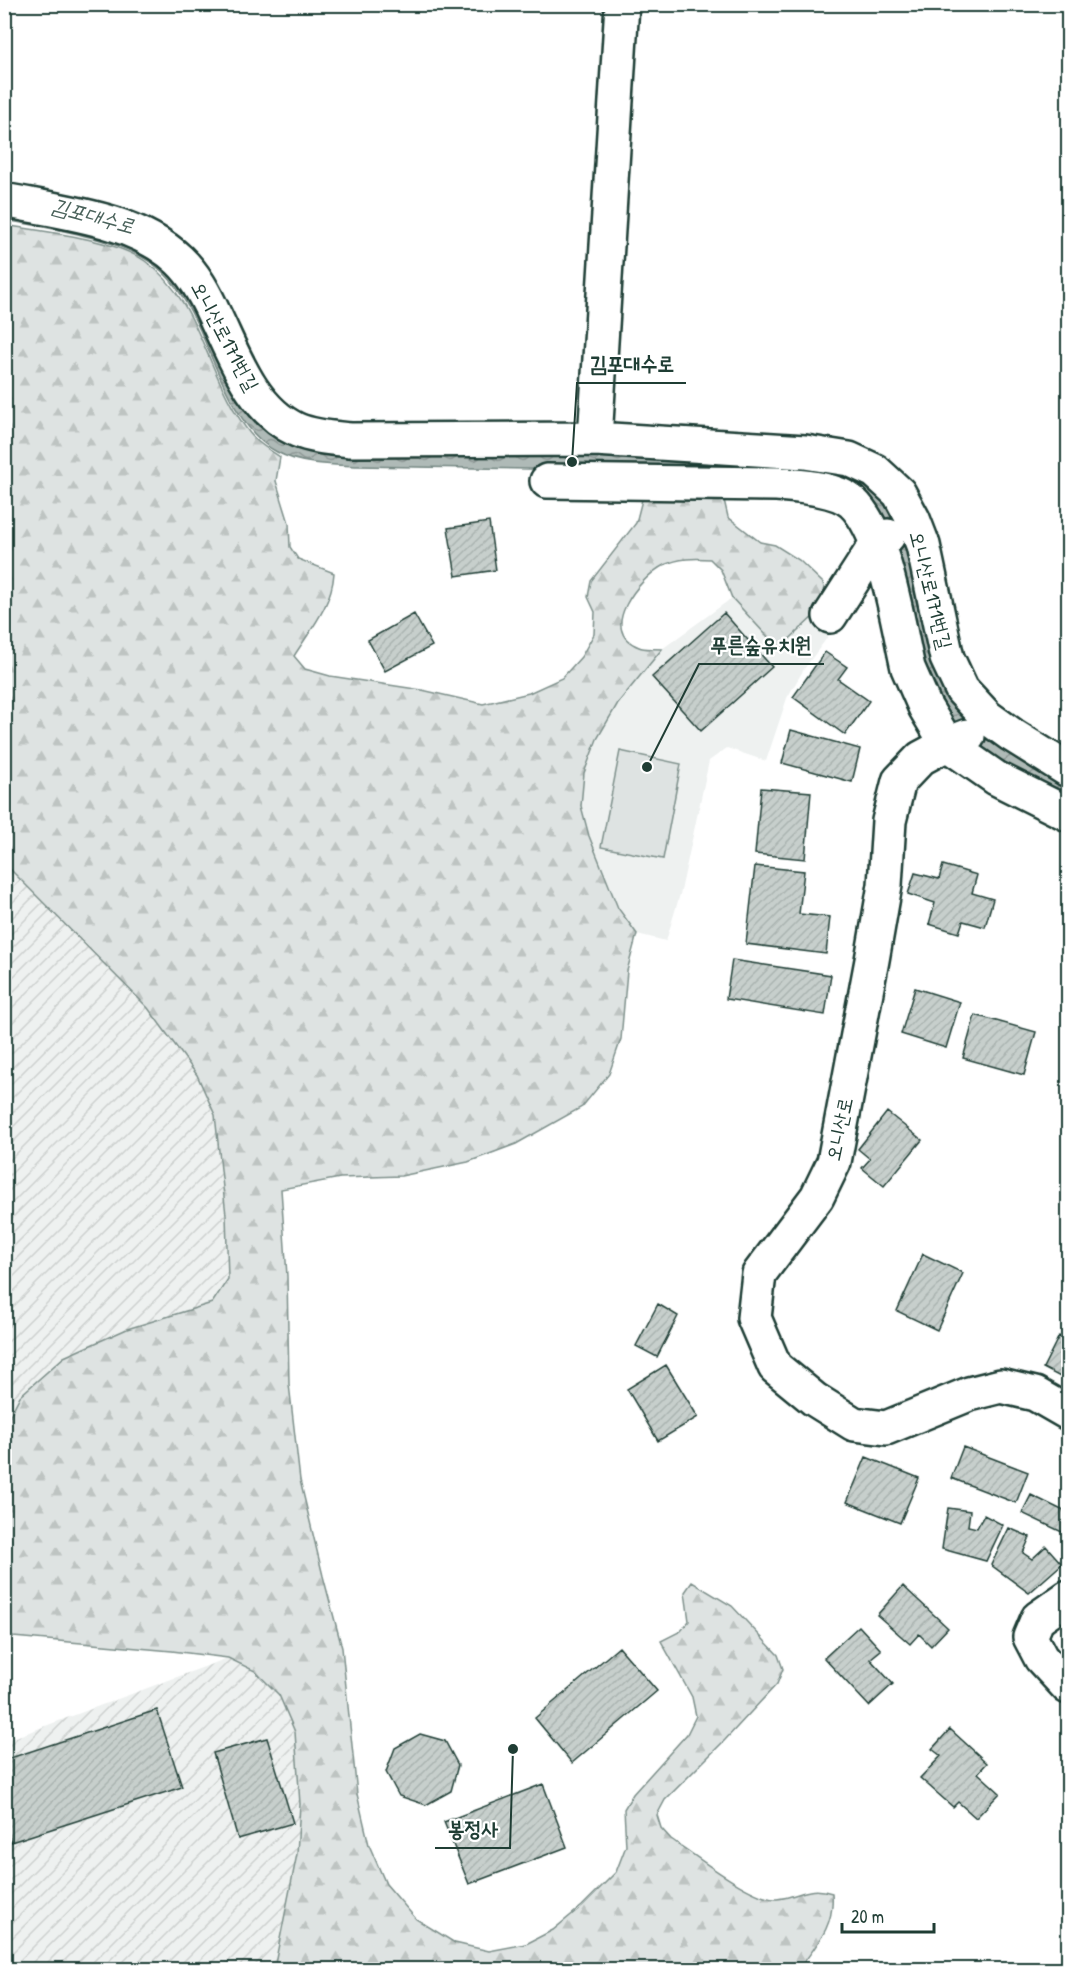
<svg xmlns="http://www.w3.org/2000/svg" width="1073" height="1974" font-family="'Patrick Hand','Poor Story',sans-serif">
  <defs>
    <pattern id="industrial-furrows" width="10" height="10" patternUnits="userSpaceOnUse" patternTransform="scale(1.5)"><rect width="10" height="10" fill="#eef1f0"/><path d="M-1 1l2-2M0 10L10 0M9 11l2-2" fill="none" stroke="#ccd0ce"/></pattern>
    <pattern id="forest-firs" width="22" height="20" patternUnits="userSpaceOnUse" patternTransform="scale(1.5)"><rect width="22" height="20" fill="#dee3e2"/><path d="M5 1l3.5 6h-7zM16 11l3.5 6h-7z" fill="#bec4c2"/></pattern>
    <pattern id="water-waves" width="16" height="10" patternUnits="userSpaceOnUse" patternTransform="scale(1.5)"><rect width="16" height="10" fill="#afbab7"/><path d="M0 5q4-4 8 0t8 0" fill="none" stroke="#8e9896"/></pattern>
    <pattern id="building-hatch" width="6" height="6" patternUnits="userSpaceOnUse" patternTransform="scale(1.5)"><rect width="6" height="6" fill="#c7cfcc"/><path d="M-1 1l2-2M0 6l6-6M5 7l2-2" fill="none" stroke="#aab3b0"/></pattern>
  </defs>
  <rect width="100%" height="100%" fill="#fff"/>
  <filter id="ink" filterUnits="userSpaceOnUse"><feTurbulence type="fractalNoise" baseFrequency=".0167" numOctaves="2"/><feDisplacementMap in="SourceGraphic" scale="12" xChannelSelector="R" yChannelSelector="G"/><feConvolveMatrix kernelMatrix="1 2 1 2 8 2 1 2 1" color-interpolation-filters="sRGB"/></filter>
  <g filter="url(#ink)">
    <!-- built -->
    <path fill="#eef1f0" d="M732,598l47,51 39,-37 17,15 -31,42 -17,29 -21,63 -39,-13 -18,13 -28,130 -15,50 -29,-7 -19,-26 -29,-72 -8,-30 3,-33 13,-34 21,-36 44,-54z"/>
    <!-- industrial -->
    <path fill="url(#industrial-furrows)" d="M5,864l143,144 49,67 18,40 11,100 2,64 -16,24 -85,26 -63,28 -44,39 -15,29z
      M228,1658l27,13 24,24 16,37 5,72 -3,49 -23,116 -269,1v-229z"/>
    <!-- green -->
    <path fill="#dee3e2" stroke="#7e908b" stroke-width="1.5" d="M620,751l61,13 -18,95 -62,-12z"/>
    <!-- forest -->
    <path fill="url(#forest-firs)" stroke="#7e908b" stroke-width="1.5" d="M5,225c40,7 107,13 140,36 49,34 60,99 88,147 6,10 13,22 21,30 8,8 17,13 26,19l-4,24 13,42 1,24 8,12 36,14c-2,32 -23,56 -40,83l11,13 25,7 92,14 61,14 46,-11 33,-15 19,-21 13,-23 1,-22 -7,-15 3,-16 45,-58 8,-31 78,-1 6,26 32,25 15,3 24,15 24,23 3,13 -8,16 -39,37 -47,-51 -11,-28 -11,-11c-16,-1 -31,-1 -46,6 -24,12 -68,66 -25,82 6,3 16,1 23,2l-44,54 -21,36 -13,34 -3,33 8,30 29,72 19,26 -10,37 -6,68 -12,35 -27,33 -66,37 -48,18 -67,14 -61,2 -59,11 6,87 2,108 11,96 23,96 19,72 15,146 12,51 17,39 30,35 39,24 34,8 37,-7 27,-14 29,-24 34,-34 10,-26 -2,-37 9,-15 54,-60 9,-18 -4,-19 -31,-56 20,-10 8,-10 -4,-29 7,-10 40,24 46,49 5,14 -6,15 -52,56 -60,60 -8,15 4,13 10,11c22,15 82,62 106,60 22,-2 31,-14 55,-6 3,33 -15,51 -33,76h-525l23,-115 3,-50 -5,-72 -16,-37 -24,-24 -27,-13 -56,-7 -159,-14 -8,-3v-209l15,-29 44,-39 63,-28 85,-26 16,-24 -2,-64 -11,-100 -18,-40 -49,-67 -143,-144z"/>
    <!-- water -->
    <path fill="url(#water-waves)" stroke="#758883" stroke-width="1.5" d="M4,206l79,16 89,41 89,159 333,32 230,8 68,36 45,152 131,128v17c-37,-19 -80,-35 -110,-66 -30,-30 -38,-78 -48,-117 -7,-30 -15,-60 -22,-90l-8,-13 -16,-17 -224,-21 -282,-5c-27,-1 -57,-1 -81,-14 -39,-20 -60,-83 -77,-122 -11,-23 -23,-47 -43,-63 -36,-29 -107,-39 -152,-47z"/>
    <!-- building -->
    <path fill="url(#building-hatch)" stroke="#1f3d34" stroke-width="1.5" d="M489,522l7,48 -40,6 -8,-48z
      M724,613l48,54 -71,64 -49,-54z
      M414,614l18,32 -47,25 -17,-31z
      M825,652l22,15 -9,12 31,22 -24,34 -52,-38z
      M791,730l69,19 -8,33 -70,-19z
      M761,788l50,4 -6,67 -50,-5z
      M943,865l34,10 -5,18 21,6 -8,28 -22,-6 -4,12 -30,-9 6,-21 -27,-9 7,-21 24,6z
      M755,866l49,5 -5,43 31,3 -4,37 -80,-10z
      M732,960l99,15 -6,40 -99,-16z
      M915,988l45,14 -14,46 -45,-14z
      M975,1015l61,17 -12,43 -61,-17z
      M887,1112l35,28 -38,46 -22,-18 8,-9 -12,-10z
      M923,1254l40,19 -26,57 -40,-19z
      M658,1304l20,12 -21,41 -21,-11z
      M1059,1336l9,5v40l-25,-13z
      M666,1365l32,52 -40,24 -31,-52z
      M963,1447l65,25 -12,31 -65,-25z
      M866,1457l53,21 -19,45 -53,-21z
      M1031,1495l37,18v10l-4,10 -42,-20z
      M948,1508l22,3 -2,15 9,2 7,-13 19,10 -17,36 -44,-12z
      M1009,1528l21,9 -7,16 9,6 14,-13 16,18 -33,29 -38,-28z
      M903,1586l45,42 -17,18 -12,-12 -9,10 -33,-29z
      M859,1626l22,24 -11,9 23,25 -24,22 -45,-48z
      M619,1647l38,44 -85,72 -37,-45z
      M157,1710l25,77 -171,55 -7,-21v-61z
      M950,1729l37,34 -9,10 22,20 -24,25 -18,-16 -5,5 -33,-29 21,-22 -9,-7z
      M420,1734l25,7 13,24 -7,26 -25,14 -27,-9 -13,-24 9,-24z
      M267,1738l26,85 -55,16 -25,-86z
      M543,1784l24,63 -98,37 -25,-62z"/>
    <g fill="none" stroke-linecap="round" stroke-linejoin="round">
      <!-- minor casing -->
      <g stroke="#1f3d34" stroke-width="38">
        <path id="minor" d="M4,200c58,12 131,18 175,60 16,15 26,34 35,54 20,41 38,96 83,116 17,7 35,8 53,10l245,-1 210,13 44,7 26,12 24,22 14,26 10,26 24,113 15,32 25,27 25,18 56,35
          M595,439l27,-435
          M547,481l230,3c21,2 58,4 75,18 33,30 46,123 56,166l17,39 22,37 21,-8
          M830,616l47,-73 11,-7
          M1068,814l-72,-36 -49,-34 -26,14 -22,23 -10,40 -4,64 -13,75 -38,202 -17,35 -58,77 -5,44 21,49 39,32 40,25 32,4 83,-34 32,-8 34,8 33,19
          M1068,1597l-30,21 -8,19 11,21 27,29"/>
      </g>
      <!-- minor -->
      <use href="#minor" stroke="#fff" stroke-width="33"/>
    </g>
  </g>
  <g text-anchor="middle" stroke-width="4.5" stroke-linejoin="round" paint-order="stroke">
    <!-- street labels -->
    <g font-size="20" fill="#1f3d34" stroke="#fff">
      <text transform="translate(225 336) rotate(62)" y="7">오니산로171번길</text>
      <text transform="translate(931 590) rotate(76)" y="7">오니산로171번길</text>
      <text transform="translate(839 1129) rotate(-78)" y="7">오니산로</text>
    </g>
    <!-- water labels -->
    <g font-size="21" font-style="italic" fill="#4a625b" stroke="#fff">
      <text transform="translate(93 216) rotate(15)" y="7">김포대수로</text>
    </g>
  </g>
  <!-- callouts -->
  <path fill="none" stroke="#1f3d34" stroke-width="2" d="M572 462L577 383H686M647 767L699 664H824M513 1749L510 1848H435"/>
  <g fill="#1f3d34" stroke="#fff" stroke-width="2">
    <circle cx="572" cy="462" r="6"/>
    <circle cx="647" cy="767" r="6"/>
    <circle cx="513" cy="1749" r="6"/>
  </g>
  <g font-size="21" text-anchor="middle" font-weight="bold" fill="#1f3d34" stroke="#fff" stroke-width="4.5" stroke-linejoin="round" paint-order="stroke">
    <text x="632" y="371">김포대수로</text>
    <text x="761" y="652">푸른숲유치원</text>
    <text x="473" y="1836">봉정사</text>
  </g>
  <!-- margin -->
  <rect width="1073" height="1974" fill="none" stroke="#fff" stroke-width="24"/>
  <rect x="12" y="12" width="1049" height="1950" fill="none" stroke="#1f3d34" stroke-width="2" filter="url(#ink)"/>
  <!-- scale -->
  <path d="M842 1923v9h92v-9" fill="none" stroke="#1f3d34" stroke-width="3"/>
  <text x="851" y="1923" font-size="18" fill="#1f3d34" stroke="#ffffff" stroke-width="4.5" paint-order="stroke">20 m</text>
</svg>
